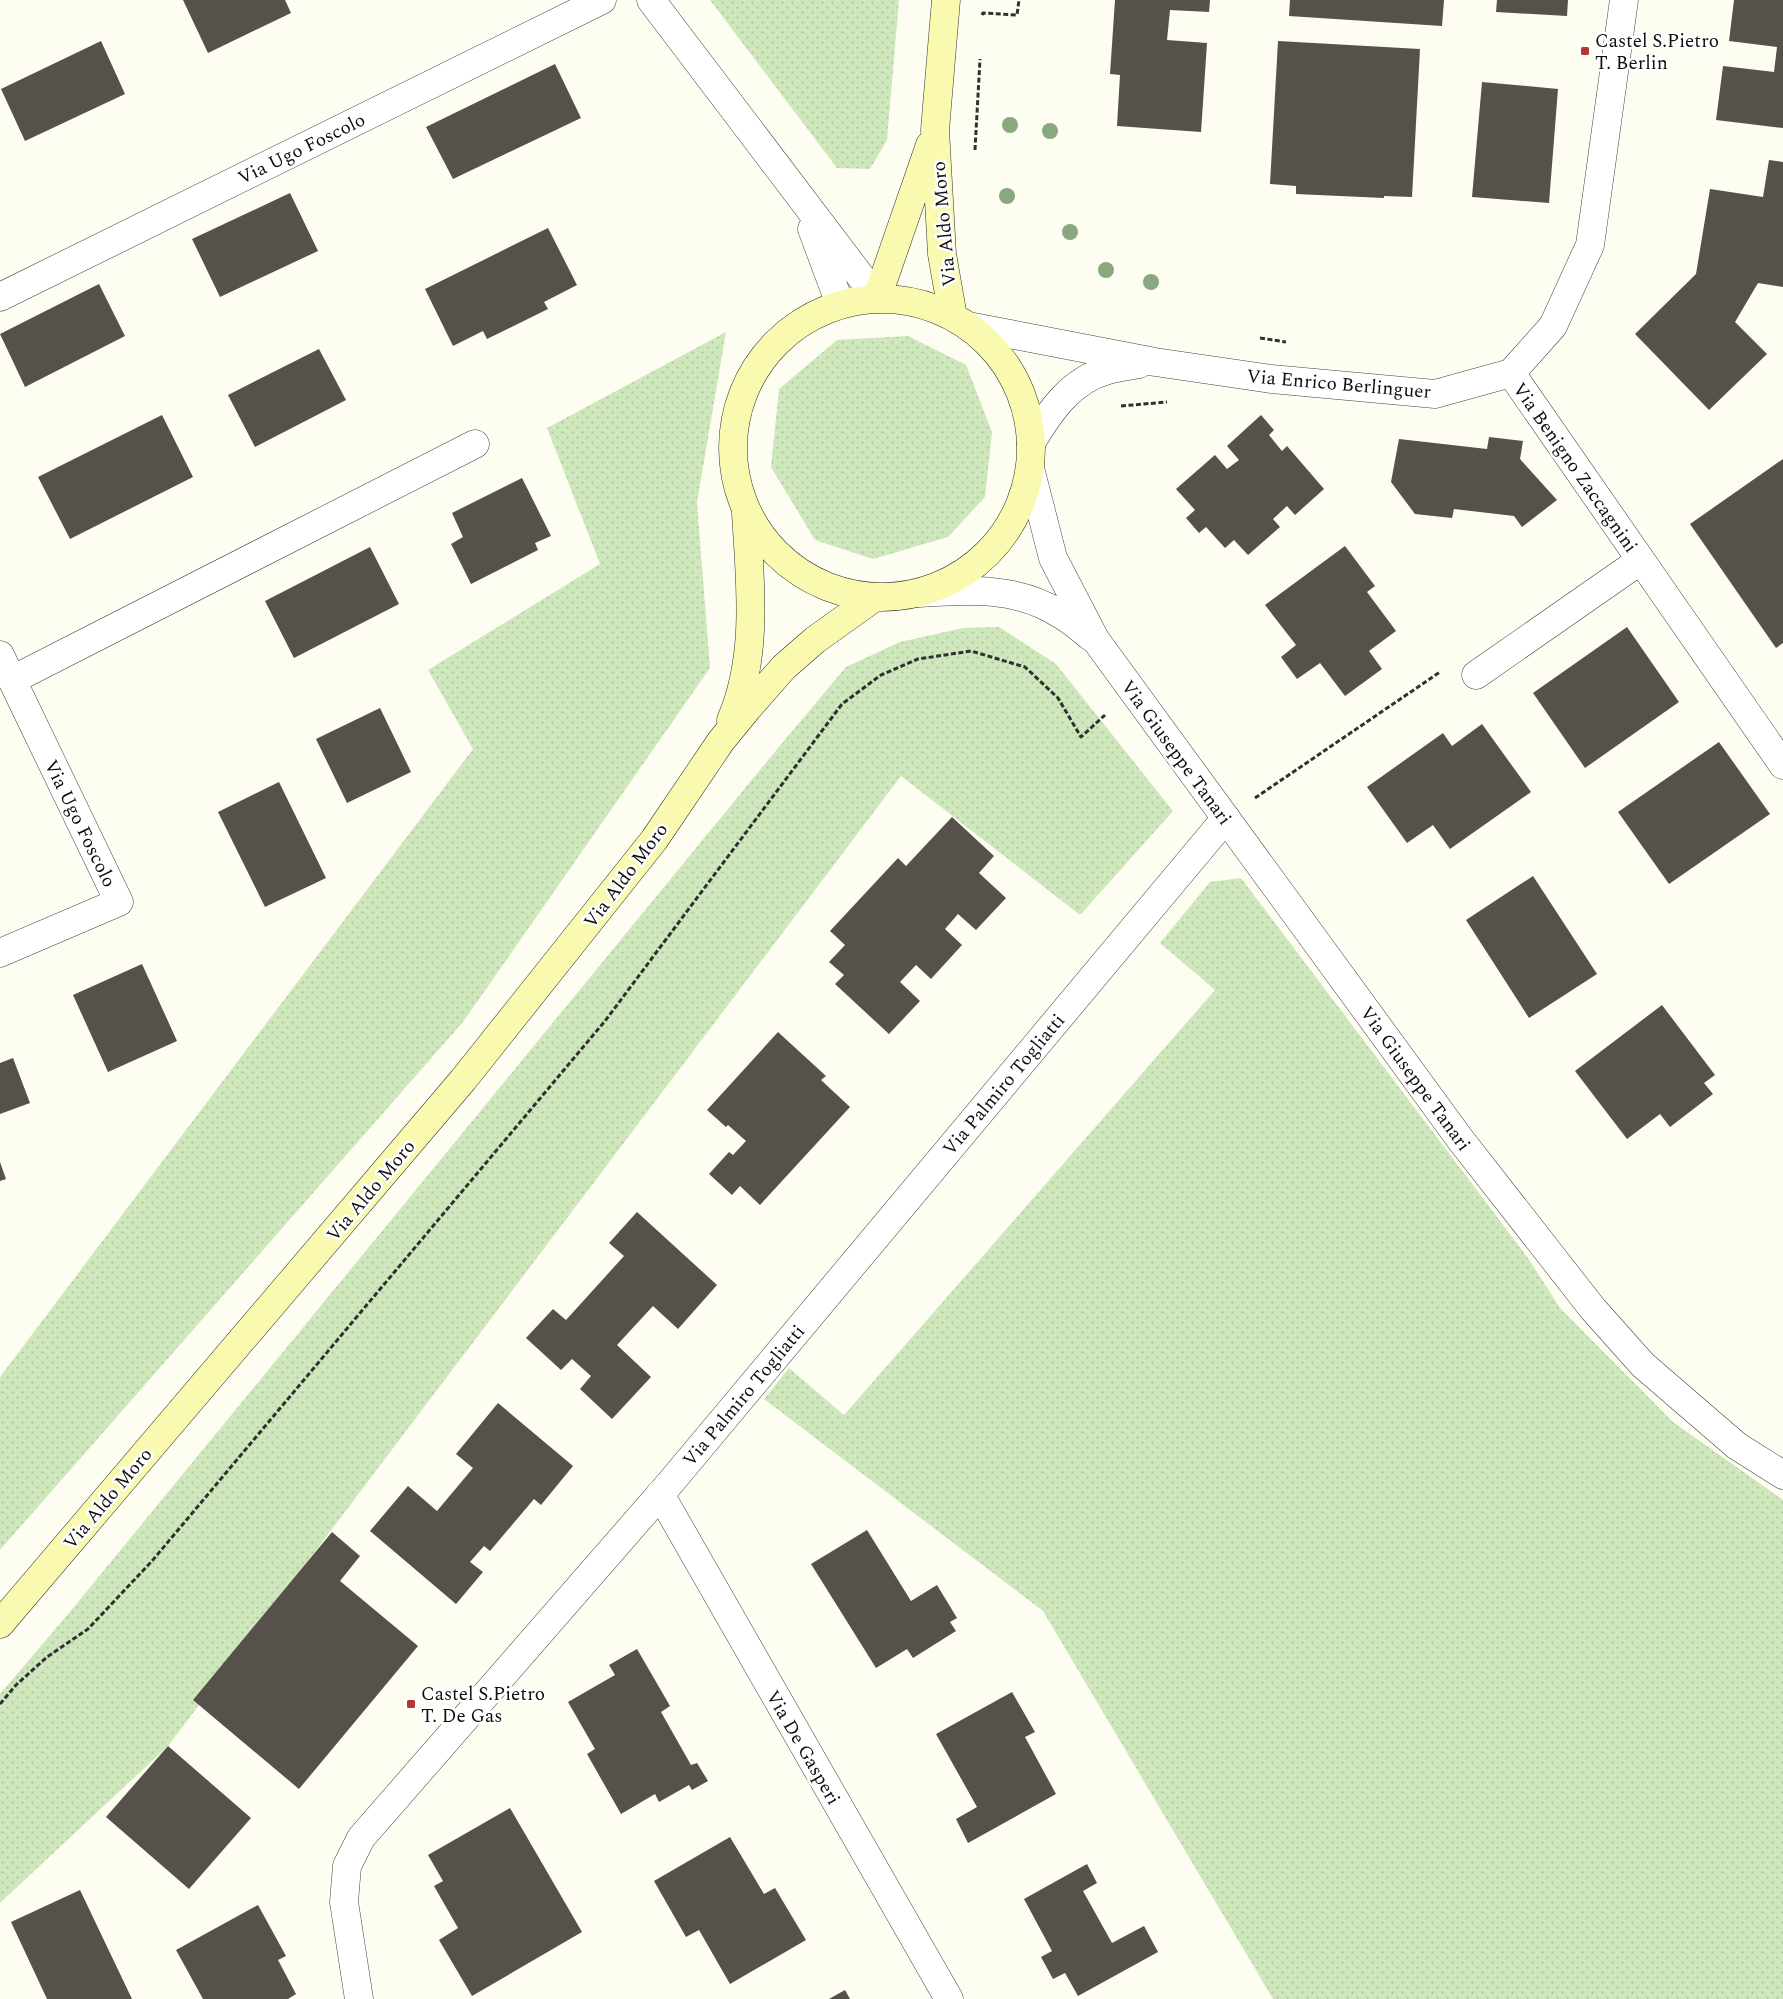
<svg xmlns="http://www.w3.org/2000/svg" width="1783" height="1999" font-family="Spectral,serif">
  <defs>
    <pattern id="green-dots" width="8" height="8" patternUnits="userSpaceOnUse" patternTransform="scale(1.25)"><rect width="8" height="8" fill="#cee7bc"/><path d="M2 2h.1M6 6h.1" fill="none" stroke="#b0c5a0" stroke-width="1.8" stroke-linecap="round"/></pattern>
  </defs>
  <rect width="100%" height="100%" fill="#fefdf1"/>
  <!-- green -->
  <path fill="url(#green-dots)" d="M710,0h189l-12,140 -17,29 -33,-1z
    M726,332l-29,170 13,166 -247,354 -463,528v-173l473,-628 -45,-79 172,-106 -53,-136z
    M908,336l58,29 26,67 -7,65 -37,40 -75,22 -58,-19 -44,-73 8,-78 58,-49z
    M999,627l57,37 117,147 -93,104 -179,-139 -733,970 -168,157v-209l69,-81 709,-865 68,-81 54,-25 63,-14z
    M1241,878l287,380 32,50 113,114 110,78v499h-510l-230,-388 -279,-212 25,-31 55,47 371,-425 -55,-47 50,-61z"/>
  <!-- building -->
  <path fill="#56514b" d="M183,0h102l6,13 -83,40z
    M1115,0h95l-1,12 -39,-2 -3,30 40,3 -6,89 -84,-6 3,-51 -10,-1z
    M1290,0h154l-2,26 -153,-10z
    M1497,0h71l-1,16 -71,-4z
    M1734,0h49v128l-67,-8 7,-54 51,6 3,-25 -48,-6z
    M101,41l24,53 -100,47 -24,-52z
    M1278,41l142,8 -8,148 -28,-1v2l-88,-4v-8l-26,-2z
    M555,64l26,54 -128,61 -27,-52z
    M1482,82l76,7 -9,114 -77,-6z
    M1769,160l14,2v125l-25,-4 -23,39 32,32 -58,56 -74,-76 61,-60 14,-85 53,8z
    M290,193l28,58 -98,46 -28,-58z
    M548,228l29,57 -33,17 4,7 -61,30 -4,-8 -30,15 -28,-57z
    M99,284l26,52 -100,51 -25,-53z
    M319,349l27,51 -91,47 -27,-52z
    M162,415l31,62 -123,62 -32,-62z
    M1261,415l13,15 -5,5 13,16 5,-5 37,43 -29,26 -8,-9 -14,13 7,8 -32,28 -14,-15 -9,8 -19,-21 -7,6 -13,-15 9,-8 -19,-21 39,-34 12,14 12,-9 -12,-14z
    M1489,437l34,4 -3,18 37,41 -35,27 -8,-11 -60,-7 -2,9 -37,-4 -24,-32 8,-43 88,10z
    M1783,459v184l-7,5 -86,-124z
    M522,478l29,58 -16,7 3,7 -67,34 -20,-40 12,-7 -11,-24z
    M1345,546l30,40 -8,6 29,39 -27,20 13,18 -37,27 -25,-33 -23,16 -16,-22 15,-12 -31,-40z
    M370,547l29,57 -105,54 -29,-57z
    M1627,627l52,75 -94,66 -52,-75z
    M380,708l31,64 -64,31 -31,-64z
    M1482,724l49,68 -81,57 -17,-24 -26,18 -40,-56 76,-54 9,13z
    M1719,742l51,72 -101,70 -51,-72z
    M279,782l47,96 -61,29 -47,-95z
    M952,817l42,39 -15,17 27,25 -30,32 -18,-16 -13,15 17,16 -31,34 -15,-14 -16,17 20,19 -31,33 -54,-50 9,-9 -15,-13 16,-17 -15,-14 68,-73 8,8z
    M1533,876l64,98 -68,44 -63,-98z
    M142,964l35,77 -69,31 -35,-77z
    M1662,1005l53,70 -11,8 9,11 -43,33 -10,-13 -33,25 -52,-68z
    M778,1032l48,44 -5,4 29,27 -90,98 -20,-19 -8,9 -23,-21 20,-22 4,3 13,-14 -18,-16 -2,2 -19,-17z
    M13,1058l17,45 -30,11v-51z
    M0,1162l6,17 -6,2z
    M637,1212l80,73 -39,44 -25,-23 -36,39 34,32 -39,42 -32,-30 11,-13 -19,-17 -11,11 -35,-32 27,-29 13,11 58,-64 -15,-13z
    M498,1403l75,63 -32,39 -7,-6 -44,52 -6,-5 -14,16 13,10 -27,32 -86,-73 38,-45 29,25 36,-43 -17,-14z
    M867,1530l44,71 26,-16 20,33 -7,4 6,9 -43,27 -6,-9 -31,19 -65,-104z
    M332,1532l28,24 -20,25 78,65 -119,143 -106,-89z
    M637,1649l33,57 -9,6 30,53 6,-2 11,18 -16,9 -3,-5 -30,17 -4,-8 -34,20 -34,-60 8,-5 -27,-47 47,-27 -6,-10z
    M1012,1692l23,40 -10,5 31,57 -88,49 -12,-24 21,-12 -41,-73z
    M168,1746l83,72 -62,71 -83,-72z
    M510,1808l72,124 -110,64 -33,-56 19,-12 -24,-42 9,-5 -15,-26z
    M730,1837l34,57 11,-6 31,52 -76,44 -31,-54 -13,7 -32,-56z
    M1087,1864l10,19 -14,8 29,52 32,-17 14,26 -80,44 -13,-23 -12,6 -12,-22 11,-6 -28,-52z
    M80,1890l52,109h-85l-36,-77z
    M258,1905l28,51 -8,4 18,34 -8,5h-85l-27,-49z
    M845,1990l5,9h-21z"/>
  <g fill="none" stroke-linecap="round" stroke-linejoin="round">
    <!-- minor casing -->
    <g stroke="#414141" stroke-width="29">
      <path id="minor" d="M651,0l226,298
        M812,229l28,75
        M0,297l602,-297
        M968,326l187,36 116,17 164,15 76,-21 42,-47 37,-81 34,-245
        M1511,373l272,392
        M1031,443c19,-32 40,-63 77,-73 10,-3 21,-4 31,-6
        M0,655l119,247 -119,51
        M1476,675l165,-115
        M12,680l463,-236
        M660,1494l289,505
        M359,1999l-15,-97 3,-36 14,-28 310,-356 555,-664"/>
    </g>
    <!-- tertiary casing -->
    <g stroke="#414141" stroke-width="29">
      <path id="tertiary" d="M1030,468l23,90 42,81 365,500 133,170 50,56 94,81 46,29
        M918,593c49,-3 99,-7 142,21 11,6 21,15 31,23"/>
    </g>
    <!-- secondary casing -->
    <g stroke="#303030" stroke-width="29">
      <path id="secondary" d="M946,0l-11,130 7,124 11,63
        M877,298l53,-153
        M733 448a149 149 0 1 1 298 0a149 149 0 1 1-298 0Z
        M731,720c28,-64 19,-140 15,-207
        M0,1624l463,-544 191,-240 67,-99 27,-33 36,-41 31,-27 60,-43"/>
    </g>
    <!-- path -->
    <path stroke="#303030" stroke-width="3" stroke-dasharray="5 2.5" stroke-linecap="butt" d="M982,15l1,-2 34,2 2,-15
      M975,150l5,-91
      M1260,338l26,4
      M1121,406l46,-4
      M1255,798l185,-126
      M0,1704l16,-19 31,-28 41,-28 64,-68 453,-540 237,-317 39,-29 37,-16 53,-8 54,16 33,31 23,39 24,-22"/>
    <!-- minor -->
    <use href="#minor" stroke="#fff" stroke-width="28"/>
    <!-- tertiary -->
    <use href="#tertiary" stroke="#fff" stroke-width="28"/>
    <!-- secondary -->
    <use href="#secondary" stroke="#faf9b0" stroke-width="28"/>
  </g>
  <!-- trees -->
  <g fill="#89a880">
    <circle cx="1010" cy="125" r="8"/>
    <circle cx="1050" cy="131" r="8"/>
    <circle cx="1007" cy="196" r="8"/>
    <circle cx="1070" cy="232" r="8"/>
    <circle cx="1106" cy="270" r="8"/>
    <circle cx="1151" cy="282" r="8"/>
  </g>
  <!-- markers -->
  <g fill="#b6372f" stroke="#fff" stroke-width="2">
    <rect x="1580" y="46" width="10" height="10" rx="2.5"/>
    <rect x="406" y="1699" width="10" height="10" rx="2.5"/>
  </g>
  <g text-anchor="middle" stroke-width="5" stroke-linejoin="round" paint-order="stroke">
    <!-- poi labels -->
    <g font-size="19" fill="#0e0e0e" stroke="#fff" text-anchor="start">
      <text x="1595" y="47">Castel S.Pietro<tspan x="1595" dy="22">T. Berlin</tspan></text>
      <text x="421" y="1700">Castel S.Pietro<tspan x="421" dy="22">T. De Gas</tspan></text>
    </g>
    <!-- street labels -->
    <g font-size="19" fill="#0e0e0e" stroke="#fff">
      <text transform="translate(301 148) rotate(-26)" y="7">Via Ugo Foscolo</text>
      <text transform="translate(943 224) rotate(-95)" y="7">Via Aldo Moro</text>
      <text transform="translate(1339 383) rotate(5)" y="7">Via Enrico Berlinguer</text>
      <text transform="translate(1576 467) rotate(55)" y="7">Via Benigno Zaccagnini</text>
      <text transform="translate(1177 752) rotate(54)" y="7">Via Giuseppe Tanari</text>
      <text transform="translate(81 823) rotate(64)" y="7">Via Ugo Foscolo</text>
      <text transform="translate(625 875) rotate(-53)" y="7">Via Aldo Moro</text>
      <text transform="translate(1416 1078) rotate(54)" y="7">Via Giuseppe Tanari</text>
      <text transform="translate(1003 1084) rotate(-50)" y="7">Via Palmiro Togliatti</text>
      <text transform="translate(370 1190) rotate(-50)" y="7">Via Aldo Moro</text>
      <text transform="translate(743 1395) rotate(-50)" y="7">Via Palmiro Togliatti</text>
      <text transform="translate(107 1498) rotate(-50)" y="7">Via Aldo Moro</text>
      <text transform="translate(804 1747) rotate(60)" y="7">Via De Gasperi</text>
    </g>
  </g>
</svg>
